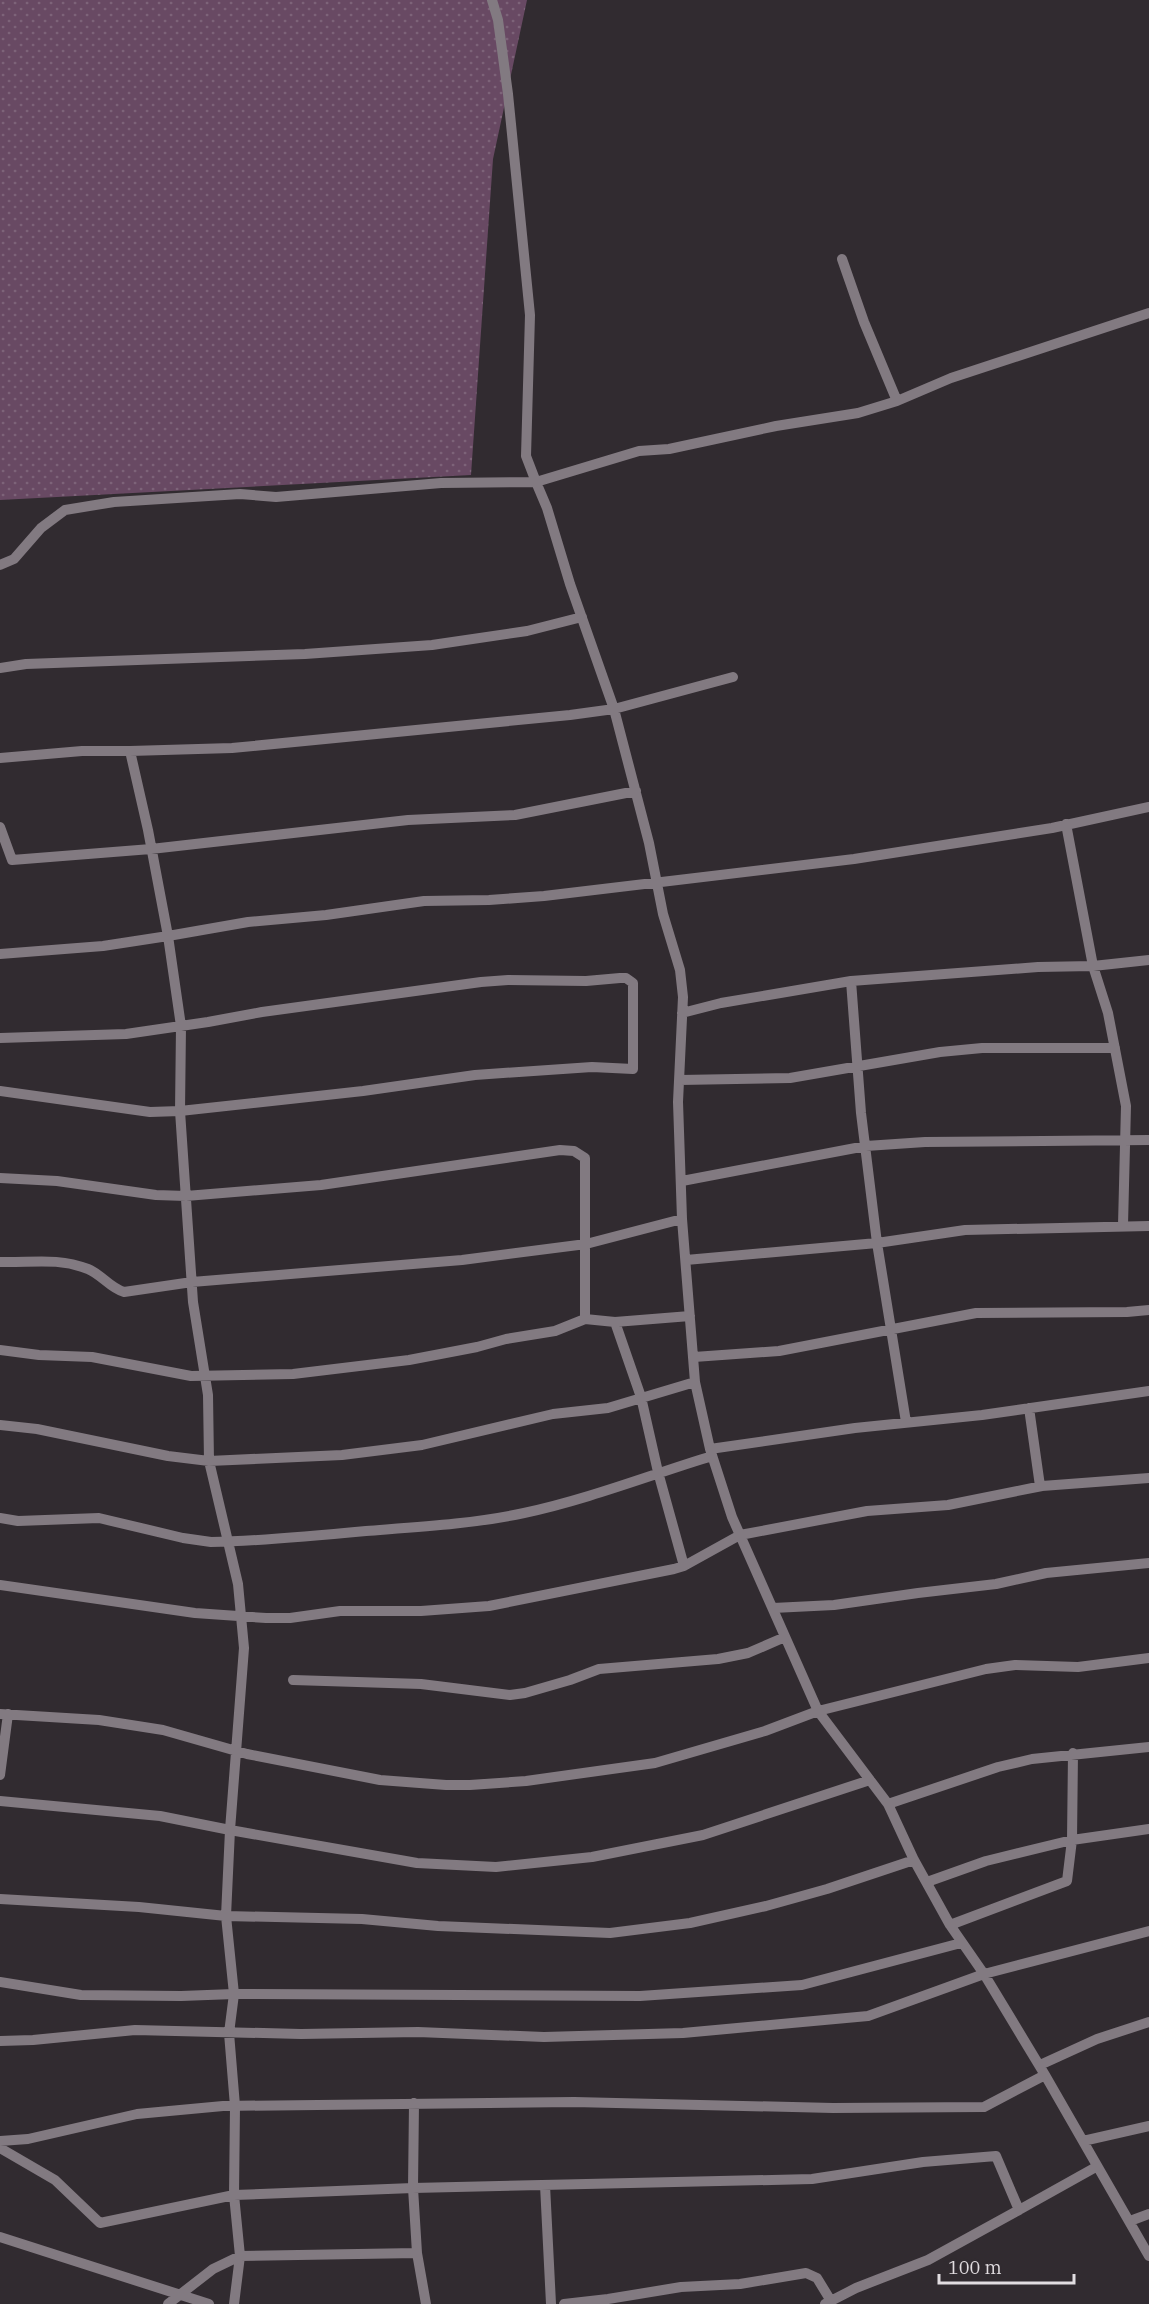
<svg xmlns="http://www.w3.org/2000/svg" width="1149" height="2304" font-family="'IBM Plex Serif',serif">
  <defs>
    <pattern id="grass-dots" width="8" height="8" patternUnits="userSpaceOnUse" patternTransform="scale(1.5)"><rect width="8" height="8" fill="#684963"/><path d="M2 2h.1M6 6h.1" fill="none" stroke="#7d6379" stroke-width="1.8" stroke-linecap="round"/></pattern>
  </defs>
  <rect width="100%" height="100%" fill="#312b30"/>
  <!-- grass -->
  <path fill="url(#grass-dots)" d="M0,0h527l-34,159 -22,316 -471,25z"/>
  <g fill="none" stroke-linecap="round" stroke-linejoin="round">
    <!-- minor -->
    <path stroke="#827a81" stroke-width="10" d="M842,259l22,63 33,79
      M1149,313l-198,65 -54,23 -39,12 -82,13 -107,23 -30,2 -103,31 11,26 23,76 44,125 35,134 14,71 17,56 3,27 -5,105 4,117 13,163 15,67 22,68 86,194 70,93 26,56 36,65 34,49 61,101 104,181
      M0,565l14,-6 27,-31 24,-18 49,-8 126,-8 36,3 165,-14 95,-1 -10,-26 4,-141 -22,-221 -10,-74 -6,-20
      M0,668l26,-4 279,-10 127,-9 95,-14 55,-14
      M733,677l-119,32 -44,6 -338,33 -102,3 18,79 20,106 80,-14 78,-7 98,-14 65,-1 55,-4 310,-37 198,-31 97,-21
      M0,758l82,-7h48
      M1066,824l27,142 15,47 18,93 -3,119
      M0,827l12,33 139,-11 257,-29 107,-5 121,-24
      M0,954l103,-8 65,-10 13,90 -1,85 183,-20 112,-16 117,-8 41,2v-86l-7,-5h-6l-34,3 -78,-1 -27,2 -219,30 -54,10 -82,12 -126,4
      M851,981l187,-14 55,-1 56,-6
      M682,1013l39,-10 130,-22 10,132 16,130 -191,17
      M680,1080l110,-2 150,-26 42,-4h133
      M0,1091l150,21 30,-1 13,191 15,93 1,66 29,123 6,64 -14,182 -70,-14 -160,-15
      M0,1178l57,3 99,14 30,1 135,-11 239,-35 14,1 11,7v161
      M682,1181l184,-35 59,-4 224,-2
      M0,1262c31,1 57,-5 88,7 13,5 22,19 36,23l68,-10 270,-22 124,-16 96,-25
      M615,1322l75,-6
      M0,1350l39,5 53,2 99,19 102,-2 116,-14 68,-13 29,-8 49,-8 30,-12 30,3 26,75 17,75 26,94
      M694,1357l85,-6 197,-38 151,-1 22,-2
      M1029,1408l11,78
      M906,1422l-29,-179 88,-13 184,-4
      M0,1425l37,4 131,27 41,5 133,-6 80,-10 131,-31 55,-6 87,-26
      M710,1449l145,-21 127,-13 167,-24
      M0,1518l18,3 81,-3 84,20 28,4c51,-1 103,-6 155,-11 52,-4 107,-7 158,-18 65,-14 126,-38 188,-57
      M0,1585l195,28 71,5h24l50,-7h81l68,-5 185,-37 10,-3 56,-31 127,-24 81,-6 94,-19 107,-8
      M773,1608l61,-3 84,-12 78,-9 50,-11 103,-10
      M293,1680l128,4 89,11 15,-2 45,-13 29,-11 119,-10 30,-6 37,-16
      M0,1714l99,6 64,10 84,24 133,26 66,5h24l56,-4 129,-18 110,-32 53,-20 168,-42 29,-4 63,2 71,-9
      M0,1775l8,-61
      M888,1804l110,-37 34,-8 117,-12
      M914,1860l-87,29 -61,17 -76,17 -80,10 -172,-7 -76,-7 -136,-3 8,78 406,2 162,-11 159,-42
      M927,1882l59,-21 86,-21 77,-11
      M0,1899l139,8 87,9 4,-86 187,33 79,4 96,-10 111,-22 167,-55
      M950,1925l117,-44 5,-41 1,-87
      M0,1982l81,13 100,1 53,-2 -5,39 6,73 -1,89 6,61 -6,48
      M0,2041l33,-1 102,-10 166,4 117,-2 126,5 139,-4 185,-17 116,-42 165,-43
      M1040,2065l57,-26 52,-17
      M414,2103l-1,85 4,65 9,51
      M0,2141l28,-2 109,-25 86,-8 351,-4 259,6 151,-1 61,-32
      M1083,2141l66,-15
      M0,2148l55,32 45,43 134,-28 179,-7 399,-9 111,-17 73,-6 23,54 77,-43
      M545,2185l6,119
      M1130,2221l19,-7
      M0,2237l209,67
      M168,2304l45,-35 27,-13 177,-3
      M564,2304l44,-5 73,-12 59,-3 66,-11 11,5 14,23
      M825,2304l31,-16 72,-28 91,-50"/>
  </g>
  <!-- scale -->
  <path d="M939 2274v9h135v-9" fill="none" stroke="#e2dde1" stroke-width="3"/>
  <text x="948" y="2274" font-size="18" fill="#e2dde1" stroke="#312b30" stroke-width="4.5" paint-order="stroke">100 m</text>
</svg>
